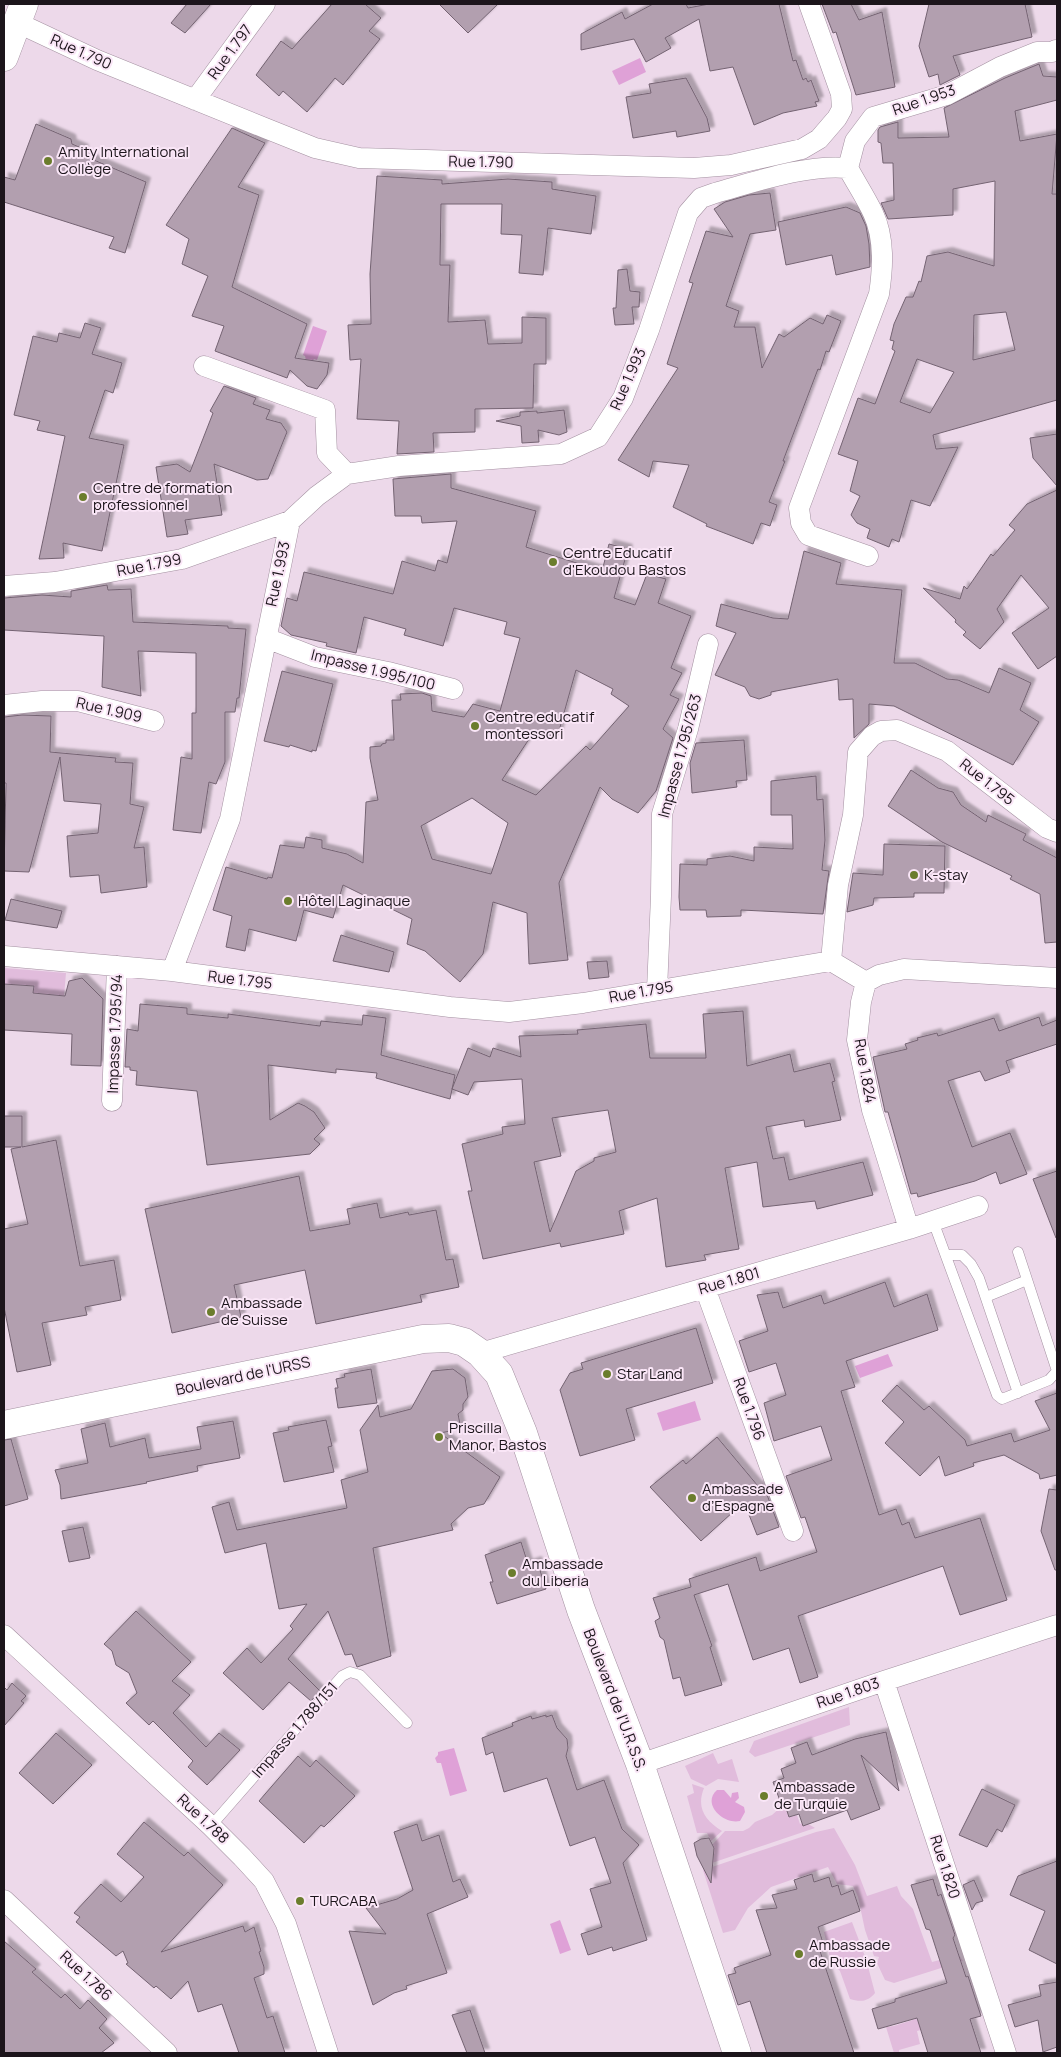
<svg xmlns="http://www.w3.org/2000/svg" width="1061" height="2057" font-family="Manrope,sans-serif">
  <defs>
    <filter id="shadow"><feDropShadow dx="4.5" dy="-4.5" stdDeviation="1" flood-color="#0004"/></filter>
  </defs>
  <rect width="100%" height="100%" fill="#edd9ea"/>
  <!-- green -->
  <path fill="#e1bcdc" d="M4,968l62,5 -2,23 -31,-3v-7l-29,-2z
    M849,1707l1,18 -95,32 -6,-5 5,-11z
    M713,1753l5,11 14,-5 7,23 -21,-3 -12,7 -15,-7 -6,-13z
    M692,1784l12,4c-8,20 1,32 18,43l-11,10 -4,-8h-10l-10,-37 7,-3z
    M781,1807l7,4 3,6 6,-2 3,9 5,-2 10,6 -109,37 6,-20 13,-14h18l6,-3 6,-6 17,-7z
    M834,1828l21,37 12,31 30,-10 4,10 12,13 19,53 27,-7 4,6 -69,22 -9,-3 -8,-17 2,-6 -5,-1 -9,-26 -7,-33 -5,-11 -16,-2 -9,-17 -57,20 -23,21 -13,22 -12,3 -20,-63 113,-38z
    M852,1922l14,37 9,34c-7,9 -15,9 -25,6l-10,-28 -9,-9 -7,-30z
    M931,2014l5,12 -19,5 3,13 -21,6v3h-5l-8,-26 8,-1z"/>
  <!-- water -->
  <path fill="#dfa1d7" d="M640,58l6,14 -27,13 -7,-14z
    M313,326l14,5 -10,29 -3,-1 -2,3 -6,-2 -1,-4 -2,-1z
    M888,1354l5,12 -33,12 -5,-12z
    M695,1401l6,19 -38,11 -6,-18z
    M454,1748l13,43 -17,5 -9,-33h-4l-2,-5 3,-3v-3z
    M717,1790h7l7,8 1,-5 6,-1 1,6 -4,4 9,5 1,5 -5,9c-16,4 -39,-17 -23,-31z
    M560,1920l11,30 -11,4 -10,-30z"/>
  <!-- building -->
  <path fill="#b29faf" stroke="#746372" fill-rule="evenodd" filter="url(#shadow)" d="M187,4h24l-26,29 -14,-10z
    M332,4h33l16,14 -12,13 11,8 -37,46 -8,-7 -28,34 -24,-21 -4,5 -23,-21 25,-34 11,8z
    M439,4h59l-30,29z
    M653,4h33l2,4 21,-4h70l14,57 3,-1 7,20 3,-2 2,4 3,-2 8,21 -4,1 2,4 -34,7 -29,12 -21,-58 -23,4 -11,-52 -34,19 6,10 -25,14 -12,-23 -53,11v-16l41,-22 3,7z
    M822,4h29l8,16 23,-8 13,75 -39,8 -20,-63 -3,1z
    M929,4h96l7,33 -79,19 7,19 -20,10 -2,-11 -9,3 -10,-31z
    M1039,64l4,12 14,1v23l-42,11 5,30 37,-7 -5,60h5v206l-124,35 3,14 22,-2 -28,59 -19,-6 -12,42 -7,-3 -3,8 -22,-9 3,-9 -13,-6 -6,-8 9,-19 -10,-5 8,-30 -20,-7 20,-56 17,6 20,-53 -3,-2 2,-8 -4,-1 4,-16 12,-27h7l6,-16 2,1 6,-26 21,-4 46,14 1,-85 -42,8v26l-65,4 -7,-16 13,-3 -1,-37h-10l-2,-20 -3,-1v-12l2,-3 18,-5v16l51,-1 -5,-29 61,-30zM1006,312l9,38 -42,10 1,-45zM917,359l37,13 -24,41 -30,-11z
    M686,78l21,40 3,13 -33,6 -1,-6 -43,7 -7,-41 25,-4 -2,-9z
    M36,124l35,15 1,5 12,5 -2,6 64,27 -21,71 -16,-5 5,-11 -110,-35v-25l11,3z
    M232,128l33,15 -27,44 21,8 -27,92 75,37 -12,34 34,5 -2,12 -10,14 -10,-3 -17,-16 -3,8 -72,-27 9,-25 -32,-10 16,-40 -26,-12 7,-25 -23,-14z
    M377,176l65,4v4l66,-5 44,3v7l44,7 -5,38 -43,-6 -5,47 -24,-2 3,-38 -21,-1 1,-30h-61l-1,61h10l-2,57 37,-2 3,24 34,-1v-26l24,1v46h-12l-1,44 -58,1v23l-42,1 1,19 -37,2 2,-33 -42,-2 4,-60 -11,1 -2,-35 23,-1 -1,-50z
    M770,193l6,37 -26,4 -24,72 13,5 -5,16h21l7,41 17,-34 5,3 26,-19 13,6 4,-9 14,6 -12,31 -3,-1 -6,19 -2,-1 -35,92h2l-16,41 8,3 -7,21 -9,-3 -8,21 -47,-18 1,-2 -34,-17 16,-42 -36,-4 -4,16 -31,-17 60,-92 -11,-4 26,-81 -4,-1 17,-51 27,6 -19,-28 11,-7 24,-7z
    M846,207l14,6 6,13 3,18 1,23 -34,8 -4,-20 -46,10 -8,-43z
    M627,269l3,22 10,1 -1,15h-7l2,17 -19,1 -2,-17h3l2,-38z
    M85,323l16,5 -9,26 30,9 -9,30 -8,-3 -16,48 35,7 -22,106 -39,-8 1,15 -25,1 26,-123 -28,-6 3,-9 -26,-6 19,-79 24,6 2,-9 21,5z
    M224,386l32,12 -3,6 17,6 -4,9 15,4 6,9 -19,47 -11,1 -43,-16 8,51 -37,5 3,14 -21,3 -11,-70 21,-3 13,8 23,-59 -3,-2z
    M564,410l3,22 -8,3 -21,-5 1,12 -17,1 -1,-17 -25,-5 24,-5v-4l17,-1v2z
    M1057,434v52l-24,-28 -3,-20z
    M451,474v14l85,23 -10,36 76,24 7,-27 19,5 -14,49 21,7 12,-31 19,5 -8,24 33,13 -20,52 11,5 -12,22 9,4 -16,30 10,9 -17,53 -18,22 -26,-14 -12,-12 -41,96 9,77 -39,4 -2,-51 -34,-11 -10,52 -23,28 -35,-31 -18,-7 5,-25 -69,-34 -10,33 -29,-8 -8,31 -47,-12 -4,22 -19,-4 6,-31 -19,-6 13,-43 41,12 1,-2 4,1 8,-33 24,3 2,-11 16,3v8l25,6 16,9 3,-61 12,-2 -8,-42v-11l11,-1 1,-2 4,-1v-3h8l-2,-40h9l-1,-6 22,-1 9,3 1,15 32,6 9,-13 27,7 20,-73 -16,-4 3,-12 -53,-14 -11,38 -39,-11 2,-6 -42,-12 -8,36 -30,-7 1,-3 -36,-8 -10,-9 6,-28 10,3 7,-29 89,22 9,-33 33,10 3,-11 9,3 10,-42 -35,2 -1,-7h-26l-2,-37zM576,670l37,19 -2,5 18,12 -39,44 -4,-4 -50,49 -34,-15 33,-50 22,8zM472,798l36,25 -17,51 -59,-15 -11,-33z
    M1057,490v166l-19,13 -26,-36 37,-25 -28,-33 -24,34 7,13 -24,27 -17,-14 3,-3 -11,-10 1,-2 -33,-32 37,11 4,-13 3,3 24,-35 2,2 22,-26 -6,-5 18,-21z
    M804,551l37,12 -5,21 66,6 -8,73h21l32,16 11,1 31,13 10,-25 32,15 -11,27 19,12 -26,43 -119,-59 -25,-2v20l-15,14 -1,-39 -14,1 -1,-21 -67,13v3l-12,4 -9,-3 -5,-9 -30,-12 21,-42 -20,-7 5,-22 52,14 15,1z
    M107,585l1,5 23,-1 2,33 95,4v2l18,1 -7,69h-2l-2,14h-10v50l-9,22 -7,-2 -8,51 -28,-3 8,-73 11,2v-46h4v-60l-58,-2 3,45 -39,-9 2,-51 -100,-6v-32l38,-3 29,2v-6z
    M282,671l51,13 -17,67 -4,-1v2l-22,-7 -1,2 -25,-6z
    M22,715l29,1 -1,36 66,6 -1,4 18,1 -3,41 14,3 -10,41 10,-1 3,40 -46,6 -2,-18 -29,2 -3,-41 31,-3 3,-29 -37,-3 -4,-44 -31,115 -25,-1 2,-88h-2v-66z
    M744,740l3,40 -11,1 1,6 -45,6 -2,-30 6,-20z
    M911,770l27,18 15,4 8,13 25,17 2,-7 38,19 -3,6 34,18v84l-12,1 -5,-49 -30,-15 2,-3 -70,-34 -54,-36z
    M816,776l1,24 6,-1 2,41 -3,30 7,1 -6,43 -82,-4v6l-34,1 -1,-7h-26l-1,-13 1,-33 27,1v-6l23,-3 24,5v-14l39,2 -1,-34h-21v-34z
    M884,844l61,2 -1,47h-30v4l-40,1 -1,7 -26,7 6,-39 30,2z
    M11,899l51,12 -5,17 -52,-8z
    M341,935l53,17 -5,20 -56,-11z
    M607,961l2,16 -20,2 -2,-17z
    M82,978l21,21 -2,67 -30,-1 1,-31 -68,-4v-46l30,2 -1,7 32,3 4,-15z
    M140,1004l47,4v6l41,4v-4l92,12 1,-5 41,4 1,-10 23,3 -5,37 74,20 -5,24 -74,-21 1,-5 -41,-4v4l-68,-8 2,55 28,-17 7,3 9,6 11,16 -11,11 6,5 -10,10 -103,11 -10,-74 -61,-6 1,-14 -7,-1v-3h-5l2,-38 11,2z
    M743,1011l4,55 43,-12 4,18 36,-9 5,18 -3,1 9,38 -36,7 -1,-7 -38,7 7,32 11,-2 5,23 74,-18 10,33 -56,14 -2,-8 -52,6 -6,-45 -32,6 14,81 -35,6 2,5 -40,7 -9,-69 -38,13 5,23 -63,13 -1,-4 -77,16 -15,-68h4l-10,-47 41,-10 -1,-7 23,-3 -3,-45 -48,3 -6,13 -16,-6 16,-41 22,9 3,-9 28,9 -2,-21 59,-2 -1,-4 69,-6 4,34h56l-3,-44zM608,1110l8,42 -22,6v3l-18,10 -26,61 -16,-70 27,-6 -9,-38z
    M1039,1017l3,9 15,-6v24l-51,17 4,11 -25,9 -5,-10 -32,10 24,66 38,-14 17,41 -27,10 -4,-12 -21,9 -57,16 -1,-4 -6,1 -23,-82h-3l-1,-5 -11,-50 34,-8 -2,-5 13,-4 -1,-2 20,-5 1,3 56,-18 5,13z
    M4,1116h18v31l34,-7 24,126 34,-6 7,40 -36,7 2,8 -45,8 9,42 -34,7 -13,-65v-78l24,-5 -17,-75 10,-2h-17z
    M1057,1171v67h-1l-23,-59z
    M299,1176l11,55 40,-7 -3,-15 30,-6 3,15 28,-6 1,3 27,-5 10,50 7,-1 6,28 -39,8 2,7 -106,22 -11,-54 -71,15 7,32 -69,16 -27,-124z
    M885,1282l9,25 33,-13 11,36 -92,31 9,26 -14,4 38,124 17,-6 6,16 7,-3 6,16 65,-20 27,82 -47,15 -17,-49 -145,50 20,61 -18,6 -11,-35 -36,12 -25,-76 -34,11 18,51 -2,1 12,38 -37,11 -5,-19 -7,2 -9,-39 -4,-3 -5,-16 5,-3 -7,-20 38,-11 -2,-8 67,-22 4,14 57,-19 -12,-35 -4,1 -15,-42 46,-16 -11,-34 -47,15 -10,-38 22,-8 -10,-32 -27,9 -10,-31 29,-10 -11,-36 21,-3 5,16 38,-13 3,9z
    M696,1328l17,55 -87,26 9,31 -55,16 -20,-66 10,-17 13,-4 -2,-6z
    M371,1369l6,34 -39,5 -3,-20h3l-2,-9 9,-2 -1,-3z
    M453,1369l12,9 3,19 -5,7v6l-5,4 3,15 -21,4 60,44 -16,27 -16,4 -17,16 2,6 -80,18 18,108 -34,11 -5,-13 -7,1 -17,-44 -40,48 32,32 -9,10 -22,-19 -26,28 -40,-37 24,-25 14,15 32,-34 -3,-3 17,-22 -28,5 -13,-66 -41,10 -13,-46 17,-5 8,28 110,-22 -6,-28 27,-8 -8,-42 18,-25 2,12 31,-8 21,-38z
    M897,1385l27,25 5,-4 36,34 2,6 44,-13 3,9 36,-12 -15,-29 22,-8v82l-17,4 -1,-5 -35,-19 -31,8 1,3 -29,10 -6,-20 -19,20 -35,-33 19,-21 -22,-21z
    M326,1420l6,26 -4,1 6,25 -50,10 -11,-49 16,-3 -1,-3z
    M233,1421l7,37 -43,8 1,5 -52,11 1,1 -86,16 -1,-14 -5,-15 33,-7 -7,-34 24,-6 5,24 35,-9 4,20 52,-9 -4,-22z
    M717,1437l41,49 5,-2 16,43 -22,8 -13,-33 -43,39 -51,-54 33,-27 3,4z
    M11,1439l17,60 -24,7v-66z
    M1049,1489l8,1v80h-2l-14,-39z
    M83,1527l7,31 -21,4 -7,-31z
    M521,1542l7,22 9,-3 9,28 -49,15 -7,-22h3l-8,-27z
    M136,1611l55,51 -19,19 18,14 -17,18 33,34 13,-14 21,17 -33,35 -19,-18 5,-6 -40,-40 -4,4 -23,-22 11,-10 -8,-20 -13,-8 -4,-14 -8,-7z
    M12,1683l14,13 -5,5 3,2 -20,23v-39l3,3z
    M546,1715v2l6,-2 5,13 10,11 1,9 -2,8 11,34 27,-10 18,49 17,16 -16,18 24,77 -34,11 -1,-4 -24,8 -7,-21 21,-7 -12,-38 21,-6 -16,-46 -25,9 -23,-68 -43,14 -11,-40 -7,3 -4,-17 31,-12 -1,-3 19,-7 1,3z
    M886,1732l13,59 -38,-36 19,54 -29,11 -4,-10 -44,16 -4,-12 -10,3 -4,-12 -3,1 -9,-24 11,-4 -3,-9 15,-6 -5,-15 16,-6 5,13 43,-16z
    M56,1733l36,32 -39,39 -34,-31z
    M298,1756l12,11 6,-7 39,36 -31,31 -3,-2 -17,18 -45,-42z
    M982,1789l33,16 -13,27 -5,-3 -10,18 -28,-12z
    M144,1822l40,34 4,-4 35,33 -62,67 82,-26 2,6 9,-5 7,24 -2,1 5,15v7l-10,4 13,40 6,-2 12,37h-46l-17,-49 -24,8 -10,-31 -17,18 -15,-13 -2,2 -28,-24 2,-1 -5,-12 -7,5 -40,-34 4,-5 -6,-4 27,-29 20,18 23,-25 -27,-23z
    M417,1824l5,17 17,-6 14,47 7,-3 8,18 -41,17 20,59 -41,13 1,3 -13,4 -21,12 -24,-74 37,3 -20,-26 31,-9 16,-9 -19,-58z
    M709,1838l5,10 -3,35 -14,-27 -3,-13 7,-4z
    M1057,1861v103l-28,-14 16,-39 -35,-16 8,-19z
    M812,1874l2,8 15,-5 3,10 6,-2 3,10 12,-5 7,21 -42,16 6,19 -5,2 35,105h-87l-17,-52 -12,4 -10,-30 8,-2 -2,-5 37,-13 -15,-45 21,-2 -5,-13 25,-6 -3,-9z
    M933,1879l5,17 3,-2 14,41 -2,3 13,39 2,-1 13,40 -11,3 11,34h-53l-11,-35 -39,11 -6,-20 23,-7v-3l52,-16 -17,-53 -4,-1 -15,-44z
    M974,1880l9,21 -7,2 -4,7 -9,-25z
    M4,1941l32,28 -4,3 29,26 4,-4 15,15 8,-9 19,19 -8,9 15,15 -13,10h-97z
    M1057,1982v65l-14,5 -5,-32 -23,7 -7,-22 33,-9 -2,-11z
    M470,2010l15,43h-18l-15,-38z"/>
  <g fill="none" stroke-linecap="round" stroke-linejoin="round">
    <!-- lane casing -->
    <g stroke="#a491a1" stroke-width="11">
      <path id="lane" d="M933,1221l64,174 5,4 47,-19 8,-9 -39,-119
        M946,1255h16l9,9 8,14 39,115
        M986,1297l41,-17
        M211,1826l131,-150 8,-4 10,3 47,48"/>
    </g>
    <!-- street casing -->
    <g stroke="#a491a1" stroke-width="21">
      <path id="street" d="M16,22l81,38 168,68 50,20 44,10 335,10 37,-3 71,-16 17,-10 18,-21 5,-9 -1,-15 -32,-90
        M195,100l70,-96
        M848,168l7,-27 18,-24 74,-22 53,-28 37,-15h15l4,-2
        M204,366l121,44 2,43 20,21
        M4,586l51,-4 127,-23 108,-38
        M266,638l49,19 73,15 65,17
        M4,705l38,-4h36l76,20
        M4,956l168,15 278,36 59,5 74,-9 248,-42 7,-76 15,-70 5,-63 14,-16 9,-5 16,-1 50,21 100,77 10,4
        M831,961l35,21
        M172,971l58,-152 60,-298 27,-25 30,-22 52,-8 162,-12 37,-17 25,-39 26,-68 39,-117 13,-15 14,-5c40,-11 91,-29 133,-25 8,15 18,30 25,45 12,25 10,55 6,81l-80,214 2,15 7,12 60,21
        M657,990l4,-94 1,-82 26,-85 20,-85
        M112,1101l5,-135
        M909,1229l-37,-119 -15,-70 4,-38 5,-20 13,-7 25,-6 153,9
        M705,1288l88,243
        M480,1353l429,-124 69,-23
        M4,1635l207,191 31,31 22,24 22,43 42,129
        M884,1681l122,372
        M640,1764l244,-83 173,-56
        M4,1900l163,153"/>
    </g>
    <!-- secondary casing -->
    <g stroke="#a491a1" stroke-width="29">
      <path id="secondary" d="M4,57l20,-53
        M4,1425l419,-86 26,-1 15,4 16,11 19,21 24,59 58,177 59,154 97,289"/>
    </g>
    <!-- lane -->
    <use href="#lane" stroke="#fff" stroke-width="10"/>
    <!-- street -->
    <use href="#street" stroke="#fff" stroke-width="20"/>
    <!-- secondary -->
    <use href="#secondary" stroke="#fff" stroke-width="28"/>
  </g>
  <!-- markers -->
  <g fill="#6b7d2d" stroke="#fae6f7" stroke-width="2">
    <circle cx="48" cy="161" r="5"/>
    <circle cx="83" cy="497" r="5"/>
    <circle cx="553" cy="562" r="5"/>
    <circle cx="475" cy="726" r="5"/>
    <circle cx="914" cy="875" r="5"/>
    <circle cx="288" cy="901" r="5"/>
    <circle cx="211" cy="1312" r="5"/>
    <circle cx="607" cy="1374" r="5"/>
    <circle cx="439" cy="1437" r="5"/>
    <circle cx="692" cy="1498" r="5"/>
    <circle cx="512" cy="1573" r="5"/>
    <circle cx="764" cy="1796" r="5"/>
    <circle cx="300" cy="1901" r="5"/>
    <circle cx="799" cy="1954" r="5"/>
  </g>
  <g text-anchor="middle" stroke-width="4" stroke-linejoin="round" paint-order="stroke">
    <!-- street labels -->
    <g font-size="15" fill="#1c151b" stroke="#fae6f7">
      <text transform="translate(81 52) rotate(24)" y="5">Rue 1.790</text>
      <text transform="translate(230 52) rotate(-54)" y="5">Rue 1.797</text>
      <text transform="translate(924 100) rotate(-19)" y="5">Rue 1.953</text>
      <text transform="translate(481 162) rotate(1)" y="5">Rue 1.790</text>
      <text transform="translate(628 379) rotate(-66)" y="5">Rue 1.993</text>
      <text transform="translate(149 565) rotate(-11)" y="5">Rue 1.799</text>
      <text transform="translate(278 574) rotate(-78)" y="5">Rue 1.993</text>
      <text transform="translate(373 670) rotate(14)" y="5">Impasse 1.995/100</text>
      <text transform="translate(109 710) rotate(13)" y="5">Rue 1.909</text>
      <text transform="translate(680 756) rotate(-75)" y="5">Impasse 1.795/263</text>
      <text transform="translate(987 782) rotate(38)" y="5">Rue 1.795</text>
      <text transform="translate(240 980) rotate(7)" y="5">Rue 1.795</text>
      <text transform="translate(641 992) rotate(-10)" y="5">Rue 1.795</text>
      <text transform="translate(115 1034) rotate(-88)" y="5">Impasse 1.795/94</text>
      <text transform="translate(865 1071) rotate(80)" y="5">Rue 1.824</text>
      <text transform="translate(729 1281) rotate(-16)" y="5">Rue 1.801</text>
      <text transform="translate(243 1376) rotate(-12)" y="5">Boulevard de l'URSS</text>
      <text transform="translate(749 1409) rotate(70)" y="5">Rue 1.796</text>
      <text transform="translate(848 1693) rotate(-19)" y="5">Rue 1.803</text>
      <text transform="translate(615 1700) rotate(69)" y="5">Boulevard de l'U.R.S.S.</text>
      <text transform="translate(295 1730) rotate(-49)" y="5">Impasse 1.788/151</text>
      <text transform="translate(203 1819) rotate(43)" y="5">Rue 1.788</text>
      <text transform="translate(945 1867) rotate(72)" y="5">Rue 1.820</text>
      <text transform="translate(86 1976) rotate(43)" y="5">Rue 1.786</text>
    </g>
    <!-- poi labels -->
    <g font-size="15" fill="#1c151b" stroke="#fae6f7" text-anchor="start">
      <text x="58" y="157">Amity International<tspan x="58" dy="17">Collège</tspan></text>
      <text x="93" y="493">Centre de formation<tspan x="93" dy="17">professionnel</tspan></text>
      <text x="563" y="558">Centre Educatif<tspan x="563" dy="17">d'Ekoudou Bastos</tspan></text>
      <text x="485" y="722">Centre educatif<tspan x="485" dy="17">montessori</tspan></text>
      <text x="924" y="880">K-stay</text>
      <text x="298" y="906">Hôtel Laginaque</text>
      <text x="221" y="1308">Ambassade<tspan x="221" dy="17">de Suisse</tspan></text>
      <text x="617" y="1379">Star Land</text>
      <text x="449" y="1433">Priscilla<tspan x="449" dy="17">Manor, Bastos</tspan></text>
      <text x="702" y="1494">Ambassade<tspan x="702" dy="17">d’Espagne</tspan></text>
      <text x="522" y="1569">Ambassade<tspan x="522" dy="17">du Liberia</tspan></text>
      <text x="774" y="1792">Ambassade<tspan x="774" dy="17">de Turquie</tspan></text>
      <text x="310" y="1906">TURCABA</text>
      <text x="809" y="1950">Ambassade<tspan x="809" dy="17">de Russie</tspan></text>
    </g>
  </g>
  <!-- border -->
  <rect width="1061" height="2057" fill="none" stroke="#1c151b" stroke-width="10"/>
</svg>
